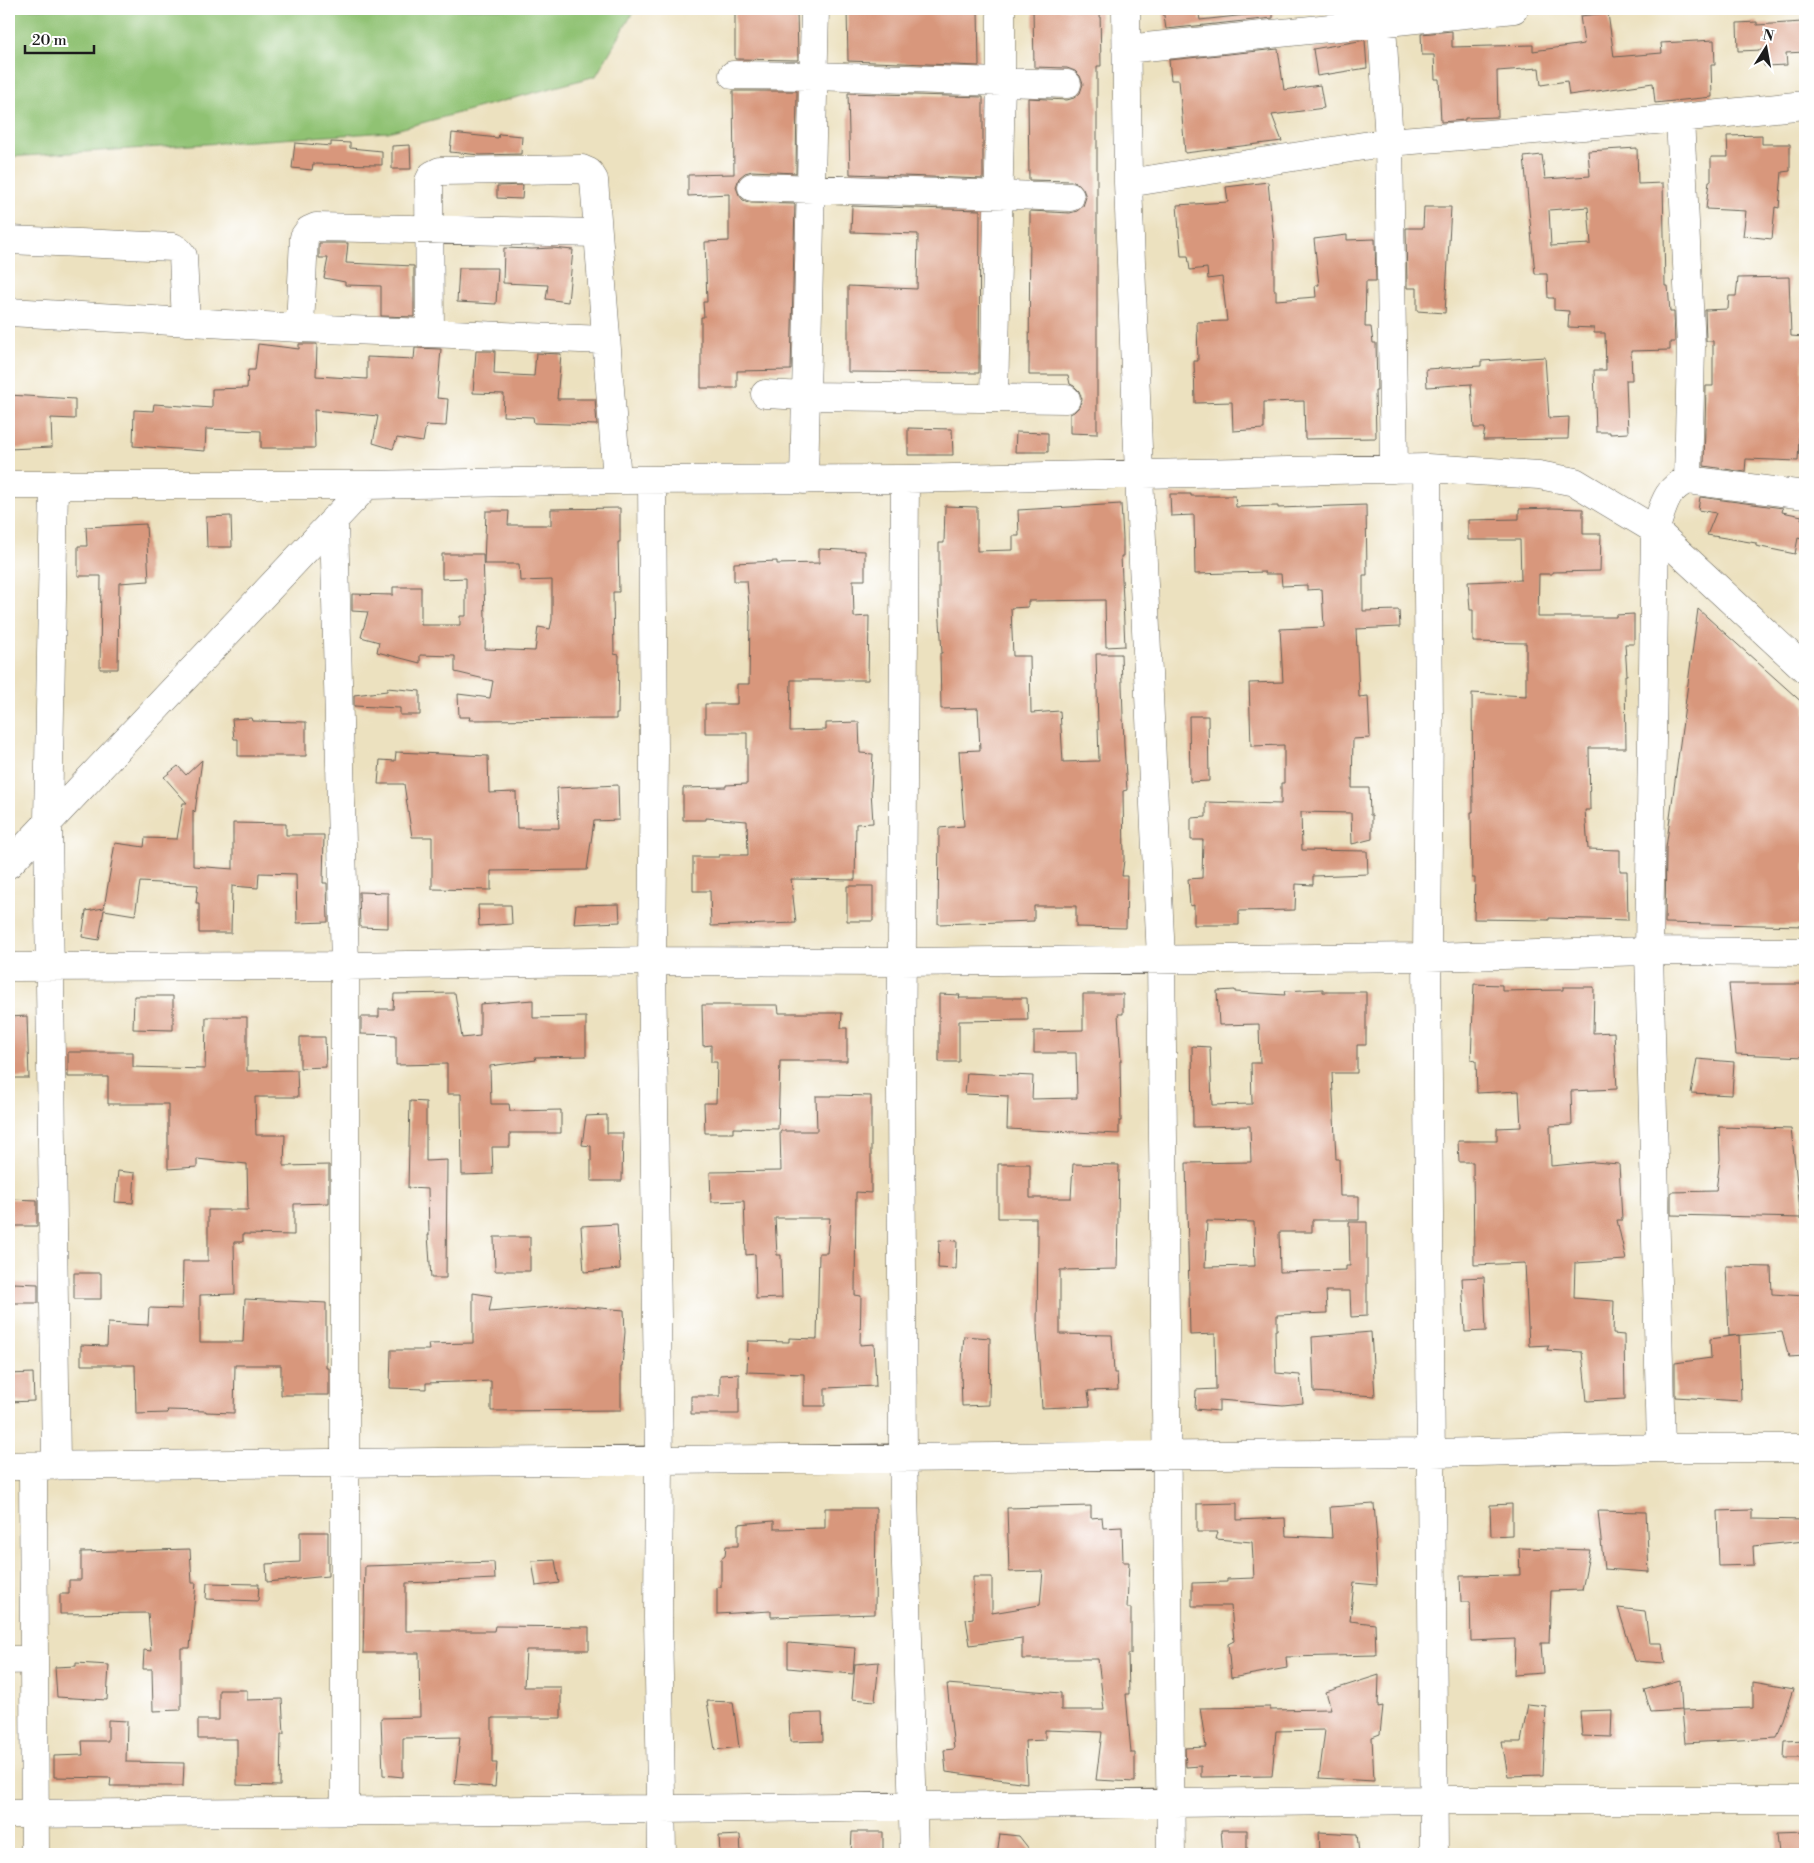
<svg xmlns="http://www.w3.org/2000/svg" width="1814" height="1863" font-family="'Libre Bodoni',serif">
  <rect width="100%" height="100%" fill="#fff"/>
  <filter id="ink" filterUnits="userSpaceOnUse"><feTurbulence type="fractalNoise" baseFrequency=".02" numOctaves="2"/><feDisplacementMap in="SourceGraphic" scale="10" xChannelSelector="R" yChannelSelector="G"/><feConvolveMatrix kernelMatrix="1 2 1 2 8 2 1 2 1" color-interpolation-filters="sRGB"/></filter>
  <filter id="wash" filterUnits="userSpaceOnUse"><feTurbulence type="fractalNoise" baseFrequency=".0096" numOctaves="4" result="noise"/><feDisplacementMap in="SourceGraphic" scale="20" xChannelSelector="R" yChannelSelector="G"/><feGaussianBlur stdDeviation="1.12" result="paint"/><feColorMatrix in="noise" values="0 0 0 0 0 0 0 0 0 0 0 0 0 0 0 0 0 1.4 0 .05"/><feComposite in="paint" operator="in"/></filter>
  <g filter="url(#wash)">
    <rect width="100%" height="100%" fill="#ece1bf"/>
    <!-- green -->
    <path fill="#90c273" stroke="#566f48" d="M9,9h626l-39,67 -208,56 -379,25z"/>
    <g id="blocks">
      <!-- building -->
      <path fill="#d8977b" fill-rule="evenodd" d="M735,9h62l1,51 -63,-1z
        M847,9h131l1,57 -131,-5z
        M1033,9h67l1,57h-4v368l-27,-1v-19l4,-2 5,-5 3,-8 -3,-8 -5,-5 -4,-2 -2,-9h-39l1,-164 40,2 7,-2 6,-5 3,-9 -3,-8 -4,-5 -8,-3 -42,-1 -1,-82 39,2 7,-2 6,-5 3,-9 -3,-8 -5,-5 -8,-3 -33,-1z
        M1163,9h35l2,11 65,-7h8v5l-107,11z
        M1608,13l6,44 48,-4 -1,-10 53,-3 1,25h-4l1,32 -57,6 -2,-20 -84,12 -2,-14 -26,4 -2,-17 -42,3 1,46 -33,1v2l-24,2 -2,-43h-4l-1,-24h-12l-1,-21 31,-3v16l81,-2v6l51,-7 -4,-28z
        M1757,22v3l45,-3v4h3v26l-19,1 1,12 -23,1 -1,-16 -25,1 -1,-28z
        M1365,40l2,28 -50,8 -4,-27z
        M1278,49l6,41 36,-5 4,23 -52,7 10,26 -97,12 -6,-73h-8l-2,-20z
        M733,91h64l-1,82 -44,-2 -7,2 -6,5 -3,9 3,8 4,5 8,3 44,1 -4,166 -54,1v17h-36v-71h3l-1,-15h4l-2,-60 24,-1v-47l-41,2v-21l46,-1z
        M848,93l135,4v82l-133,-5z
        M452,133l46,5 1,-4 23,2 -1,18 -41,1 -30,-3z
        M1762,135v9h28v27l-8,1 -3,36 -4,-1 -3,32 -29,-3 3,-25 -40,-2 3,-28h2v-24h17l-1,-21z
        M331,142l19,1v5l32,3v14l-69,-1 -1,6 -20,-2 3,-25 36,3z
        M410,145l1,24h-19v-23z
        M1637,148l1,36 25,-1 2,103h3l2,26h4l1,30h-5v8l-39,1 1,29h-6l2,53 -18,1v-2h-14l-2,-62h12l-1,-37h-11v-5l-26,-1 1,-16 -15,-1v-12h-6l-1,-24h-12l-11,-117 18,-2 3,24 45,-3 -2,-25zM1588,207l3,37 -40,2 -2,-36z
        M1268,182l6,61v47h2v10l40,-3 -1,-12h4l-5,-46 33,-4v5l28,-1 1,42h-10l-1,46h6l2,16h3l1,48h-2l1,47 -71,1 -1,-38 -40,1v27l-31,2 -1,-29 -37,1 -1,-42h4l-1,-39 30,-1 -5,-44 -14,2 -1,-11 -17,2 -2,-14h-7l-4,-51 51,-3 -2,-15z
        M523,185l-1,14 -25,-1v-12z
        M852,206l128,4 -1,163 -131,-1v-86l69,3 1,-55 -67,-2z
        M1424,207h27l-6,106 -28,-2v-23h-10l-1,-60h17z
        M319,243h29l-2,20 68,3v51l-33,-1v-30l-36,-1v-3l-21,-4 4,-20h-9z
        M504,248l28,1 20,-1 21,2 -5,52 -22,-3 2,-14 -45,-2z
        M459,268h39l-2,36 -39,-2z
        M1789,277l2,59 13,1 -6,124 -52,-2 -1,13 -41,-6 2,-80h7v-45h-7l-1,-31 23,-1 1,-13h7l2,-18z
        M258,344l41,5v-5h18l-1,32 51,3v-22l47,2 1,-11 26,1 -4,49 11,1 -2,27 -20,-1 -3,17 -26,-4 -4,11 -20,-6 5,-27 -64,-6 1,38h-54v-17l-55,-2 -1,22 -72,-5 1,-36 19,1 1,-7 58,4v-19l35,-1 1,-18h7z
        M476,351h19l-1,23 40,2 2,-23 25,1 -4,45h38l2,26 -63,-2 -1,-6 -30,-1 1,-22 -31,-1z
        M1545,357l4,61 20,-1 -1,22 -85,1 2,-12h-11l-3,-44 -44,3 -1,-18 55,-3v-5z
        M9,395l66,4v20l-24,-1 1,29 -43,2z
        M908,428l44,1 1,26h-45z
        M1016,432l32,1v19h-33z
        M1170,494h21v2h44l1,11 42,-1v2l88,-3 1,70h-4v36l36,-1 1,17 -44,2 3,68 9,-1 2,42 -17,1 -1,49h17l1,27h2v24l-20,5 -1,-31 -50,-1 1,38 65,1 1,23 -55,2v9l-17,-1 -1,26 -56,1v14h-45v-20l-4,1 -2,-27 14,-1 1,-38h-12v-22l15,-1v-15l75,2v-21h3v-38l-33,1 -2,-63 34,-1 -3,-53 44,-2 -2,-38 -15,1v-5l-25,1 -1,-12h-16v-2l-70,2 -1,-59 -23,1z
        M1700,497l83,11 -1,4 20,4 -1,3 4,1v20l-7,-2 -3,16 -39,-8v-3l-49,-8 9,-22 -18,-3z
        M1121,504l2,34v18h-2l4,90 -19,1 -1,-47 -77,1v6l-17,1 2,48h17l1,57 29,-2 3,51 36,-1 -3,-107h25l3,92 3,44 -4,1 1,69 -2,16h5l-1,52 -50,-1v-21h-42v15l-96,3 1,-96 25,-2 -5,-75 21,-1 -2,-42 -37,1 -1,-56h2l-3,-48v-62h5l1,-37 32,1v44l36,-1v-14h6l-1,-26z
        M620,508v34h-2l1,50h-6l1,62 5,1 -1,59h-2v5l-147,1 1,-3h-11l-1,-23 32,4 3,-17 -38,-9v-16l-35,-1v8l-43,-11 2,-10 -18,-5 7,-25 -16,-1v-17l41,1v-8h28v38h39v-9h6v-38l-24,1v-25h41l2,63h1l-1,32 50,2 3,-24 12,2 2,-9v-40l-32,1 -1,-17h-35l2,-53h23l-1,14h43v-16z
        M1553,508l30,1v25h18l-1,37 -48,1v2h-13l-1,43h78v-2l18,-1v30h-9l2,31h-2l1,73h-37l1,62h-5l3,39 32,1v21h7l1,49 -79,-2v2l-75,-1 1,-41h-3l-1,-66h2l-1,-119 54,3v-53l-53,-1v-32h-3l-2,-28 53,-2 -1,-40h-52v-20l51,-1v-10z
        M231,516l1,31h-25l-1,-30z
        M146,524l3,57 -30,2 -1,86h-18l1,-93h-23v-30h9l-1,-19z
        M819,549l46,2v29h-12l1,37 15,-1 -1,64h-77l-1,51 36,-1v-7l33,-1 1,31 13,1 -2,36 2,33 -17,1 -1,56 -64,-1 5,44 -85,3 -1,-35h-17v-34h26v-2h29l-1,-34 -41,-3v2h-23v-32l43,-1v-2l21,-1v-51h-42v-29h32v-20h12l1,-68 -3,-35h-13v-18l43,-2v3l42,-1z
        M1698,609l107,96v221l-140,-3 1,-75z
        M387,688l33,3v24h-20v-7l-46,-2v-11l33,-4z
        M1189,716h19l1,65 -19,1z
        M251,718l1,3 54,1v34h-68v-17h-4l-2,-20z
        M396,752l92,4 1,37 27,-1 1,36h42l-2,-40 61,-3 1,35 -25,1 -7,49 -96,1v19l-59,-1v-52h-20l-8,-53h-26l2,-24 15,1z
        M202,760l-7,52 -2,-2v56l40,3v-46l53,1v11h38l-1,48h4l1,39 -31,1 -1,-49 -37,-1 -1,15 -26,-2 -1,47h-32v-30h-3l2,-18 -58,-3 -5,33 -31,-5 -5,30 -17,-3 4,-26 18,-3 11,-65 29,4 1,-9 32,1 6,-36h4l-23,-26 14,-11 8,9z
        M847,886h26v35h-26z
        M359,892l29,1v35l-28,-1z
        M619,904l1,18 -46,2 2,-19z
        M478,905h33l1,19 -33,2z
        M1474,984l28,1v6l61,-1v-3h31l-1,46 21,-1 3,57 -46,2 1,34 -22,1 1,40 43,-4 25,2 3,56h-5l9,40 -51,3 -1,35 40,3 -1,33 11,1 1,64 -38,2 -5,-49 -35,-2 2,-5 -20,1 -4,-83 -51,2 -1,-103h-14l-1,-21h39v-13l24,-1 -2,-36 -42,2 -1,-32 -5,-1z
        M1729,984h76v73l-69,-3z
        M1323,989v3h43v53h-9v28h-25l4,86h3l1,37h19v24h-47v12h-33l1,40 66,-2v-4h4l-1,-44h18v94l-16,1 -1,-26h-24l1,22 -50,2v15h-2l1,43 24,2 3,28 -20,2 -64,-5v11l-24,-2 1,-19 20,-1 -1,-55 -25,1 -4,-172 65,-1 -1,-36 -57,1 -1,-81 18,1 2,58 40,-1 -1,-41h9l-1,-39 -40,1 -2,-34 18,-1v2l50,3 -1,-4zM1207,1221l47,1 1,44 -50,1z
        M455,993l7,45 18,-2v-32l53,-4v18l53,-1v39l-51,1 1,3 -46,6 1,38h18l1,7 51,-1v23h-51v14h-18l1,27 -31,1 -1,-81h-14v-30l-51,1v-30l-35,-1v-17h18v-8h14l1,-15z
        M939,994l21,1 -1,3h68l1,22 -69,1v41h-20z
        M1083,994h40v20h-5l3,47h-1l1,60h-2v13l-112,-5 1,-33 -43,-2 2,-21 66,3 -1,23 45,-1 -1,-45h-42v-22l49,-1z
        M134,996h39v34l-40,-1z
        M702,1005h76l1,8h63l-1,15h6v33h-67l-2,68 -45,-1v5h-28l-1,-30h12l1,-41h-6v-17l-8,1z
        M27,1016l2,62h-20v-61z
        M206,1017h41v54l50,-1 1,27h-43l1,38h29l-1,31 45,-1v38l-35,1v31l-51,-1v8h-9l1,52 -35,1v47h43l2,-43 81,4v65h3v27h-48v-30h-46l-1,48 -28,-1v-1l-39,-1 1,3 -32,1 -1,-49h-54v-20l26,1 1,-23 40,2 1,-17 33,1 1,-48h25v-51h40l-1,-46 -50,-5v8l-29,2v-65h-60v-27h-40v-25h65v15l72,2z
        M300,1037h25l1,30 -26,1z
        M1697,1059l37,3 -2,33 -41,-2z
        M832,1095l39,1v97l-15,-1 -1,103 6,1 -1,49 14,-1 2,42 -51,2v18h-21v-32l-57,-2 1,-31 41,1v-4l28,1 2,-86h8l3,-35h-55l2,37h4l1,43 -26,1 -1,-45 -9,1 -2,-54 -33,1 -1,-30 71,-1 -1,-40h37l-1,-35h16z
        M410,1101l16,1v59l21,-1 -1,118h-15l-3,-43h1l-1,-46 -20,-1z
        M607,1115v18h16l-1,48h-31v-35l-9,-1 4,-29z
        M1719,1127l72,2 10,89 -130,-3v-23l45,-1 4,-32z
        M998,1164h32v34h41l2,-34 46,1 -2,104 -57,1v64l52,1 2,38h3l1,17 -30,1 2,15 -48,2 -5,-77 1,-97h-2v-16h-38z
        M118,1171l17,2 -2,30 -18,-1z
        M11,1199l26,1v26h-26z
        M617,1224l3,45 -36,3 -3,-46z
        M494,1237h36v34h-35z
        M939,1240l18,1 -1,28 -18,-1z
        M1726,1266l45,1 1,27 33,2v60l-16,1 -7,-25 -53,4z
        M74,1273h27v26h-27z
        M1484,1277l2,54 -21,1 -3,-54z
        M13,1283l25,1v19h-25z
        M473,1293l19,3 -3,16 76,-6 1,-1 58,5 1,22 -3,35h-1v43l-130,1v-30l-65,2v6l-36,-1 1,-38h38l-1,-6 45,-1z
        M1371,1332l4,64 -61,-4 -2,-55z
        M1739,1335l2,66 -66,-4v-34l36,-5 -1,-19z
        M964,1336l26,2 -1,67 -27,1 -1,-33z
        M33,1373l1,28 -25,1v-28z
        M739,1374v40h-48v-18h29v-21z
        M1237,1503v17l48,-2 1,18 46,2 -2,-31 44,-3 3,37h-2l2,44 -23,-2 -4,38 25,3 1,31 -90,2 1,11 -56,10 -3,-34 6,-3 -3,-35h-39v-23l35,-1v-3l27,-1 -2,-36 -36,-3 2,-7h-21v-28z
        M1512,1504v31l-21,1 -1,-31z
        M1091,1506v12l11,-1 1,11 19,-1 1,35h6l-2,46h4v46h-3l1,40h-3l5,59h4v29l-39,-2 6,-48 -57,-2v10l-20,1 2,42 -81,-11 -2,-22 10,-1 -7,-65 114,9v17h43l-6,-51h-76v-21l-52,7 -4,-26 7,-1v-41h19v36l48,-8 3,-34 -34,1 -2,-64z
        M825,1508h51l-1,106 -104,3v-6l-54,3v-27h4v-28l4,-3 1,-10h12v-22l36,-3v8l51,-1z
        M1752,1510v9l53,1v21l-52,5 1,19 -35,1 -2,-55z
        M1598,1511l48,1 3,60 -45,-3z
        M300,1532h28v44l-61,6 -1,-18 34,-2z
        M1519,1548l71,2 -8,40 -31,1 -2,52h-8l2,30 -29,2 1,-36 -44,2 -1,-39h-9l-1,-26 60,-1z
        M190,1549l2,34h4l-6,65h-9v62l-28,1 -1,-42h-9l1,-19 7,1 -3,-38 -88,1v-20h9v-14h12v-28z
        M555,1560l4,23 -23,3 -4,-25z
        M494,1562l1,17 -89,4v48h88l1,-5 94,1v23h-63l-2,37h37v31h-69v45h5l-2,24 -40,-3 5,-47 -57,1v39l-20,-2 -2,-57 39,-1 -1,-64h-56l2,-87z
        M207,1583l52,1 -1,17 -52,-2z
        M1618,1608l27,3 4,32h13l3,20 -30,-2z
        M788,1643l67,5 -2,26 -65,-6z
        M879,1662l-4,39 -23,-2 3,-35z
        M76,1663l33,2 -2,35 -50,-3 -2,-30 21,-1z
        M1379,1675l-1,32 5,-1 -3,28 -8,3 2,44 -55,-3 6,-48 -49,1 -4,45 -71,1v-11l-15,1 -1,-19 21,-1 -6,-39 70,-1v3l61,-1 -5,-17z
        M1680,1680l2,30 -31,2 -7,-22z
        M1753,1682l40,7 -16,49 -92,5 -3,-33 71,-2z
        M219,1690h28v10l35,-1 2,35h-3l-1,52 -43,-1v-46h-39v-19h21z
        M707,1701l26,1 6,45 -24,3z
        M1528,1704l18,2 -3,69 -35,1 -6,-34h19z
        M1612,1710l-1,27 -29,-1 -2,-25z
        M822,1713l1,28 -33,1 -1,-28z
        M108,1720l19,1 -1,41 58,1 -1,23h-73l1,-8 -57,-1v-21l29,-1 -1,-14h26z
        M1805,1740v18h-21l1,-17z
        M1221,1830h26v24h-24z
        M852,1832h31v22h-32z
        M1319,1832l38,2 2,20h-39z
        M1805,1832v22h-27l-2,-21z
        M1000,1834l19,2 14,18h-36z
        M740,1835l1,19h-21l-1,-18z"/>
    </g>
  </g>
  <g filter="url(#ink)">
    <use href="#blocks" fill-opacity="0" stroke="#656155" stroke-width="1"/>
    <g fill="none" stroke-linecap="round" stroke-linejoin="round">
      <!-- minor casing -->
      <g stroke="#656155" stroke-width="29">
        <path id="minor" d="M1126,9l2,174 11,292 22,484 10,895
          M1381,9l8,133 5,327
          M1126,49l388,-40
          M733,75l80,1 254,8
          M1680,118l11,229 -3,133
          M1128,183l261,-41 291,-24 125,-13
          M752,187l318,10
          M9,240l164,7 6,4 4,5 3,66
          M9,312l291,16 306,12
          M300,328l4,-91 5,-7 7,-3 282,6
          M430,333l-1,-152 3,-6 8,-4 142,-2 7,3 5,8 23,300
          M765,394l41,2 260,3
          M994,398l7,-316v-73
          M1427,468l2,251 -2,238 7,897
          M905,479l-4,611 2,368 11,396
          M804,480l11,-471
          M652,481l2,272 -2,208 7,499 -1,158 4,236
          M9,485h358l250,-5 288,-1 522,-11 112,7 36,7 80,48 150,139
          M54,486l-6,336 8,644
          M334,519l11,447v845
          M9,864l358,-379
          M9,967l336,-1 307,-5 249,1 526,-5 222,-6 156,1
          M1661,1448l-12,-497 6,-421c8,-21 10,-42 33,-50l117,15
          M9,1466l1423,-13 229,-5h144
          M33,1466l2,388
          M9,1660l25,-1
          M9,1814l653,-5 772,-9h371"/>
      </g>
      <!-- minor -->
      <use href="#minor" stroke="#fff" stroke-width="28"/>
    </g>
  </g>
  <!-- margin -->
  <rect width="1814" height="1863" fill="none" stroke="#fff" stroke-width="30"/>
  <!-- north arrow -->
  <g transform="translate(1766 48) rotate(11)" stroke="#ffffff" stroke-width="4" paint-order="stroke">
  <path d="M0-4L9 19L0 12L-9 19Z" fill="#1c1c1c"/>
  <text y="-8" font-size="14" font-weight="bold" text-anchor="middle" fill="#1c1c1c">N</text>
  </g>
  <!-- scale -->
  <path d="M25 45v8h69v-8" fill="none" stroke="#1c1c1c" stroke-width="2.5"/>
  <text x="32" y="45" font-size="15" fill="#1c1c1c" stroke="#ffffff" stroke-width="4" paint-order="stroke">20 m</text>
</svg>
